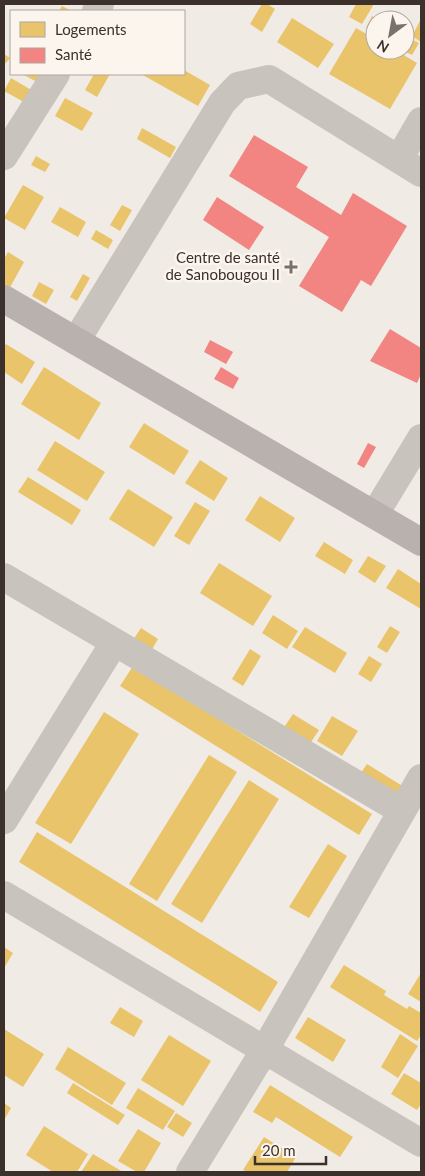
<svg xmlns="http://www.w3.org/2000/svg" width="425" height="1176" font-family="Lato,sans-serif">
  <rect width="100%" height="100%" fill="#f0ebe5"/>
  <!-- homes -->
  <path fill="#e9c46a" d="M262,4h5l8,5 -13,23 -12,-8z
    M356,4h18l-12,20 -13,-7z
    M62,6l10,5h-13z
    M372,16l8,4h-5v13l-9,-5z
    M292,18l42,26 -16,24 -41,-26z
    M421,19v23l-9,-6z
    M356,28l19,11v11h20l22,13 -27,46 -61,-35z
    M405,36l14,7 -7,12 -10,-5h3z
    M4,54l6,4 -4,5 -2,-1z
    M184,70l26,15 -12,21 -57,-32h43z
    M22,74h22l-5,9z
    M94,74h16l-13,23 -12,-7z
    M11,78l27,16 -7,12 -27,-15z
    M65,98l28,15 -11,18 -27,-15z
    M142,128l34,19 -6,11 -33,-19z
    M36,156l14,8 -5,8 -14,-7z
    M23,185l21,12 -19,33 -21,-12z
    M122,205l10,5 -12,21 -10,-6z
    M60,207l26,15 -8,15 -27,-15z
    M96,230l17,10 -5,9 -17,-10z
    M8,252l16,10 -16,29 -4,-2v-30z
    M83,274l7,4 -13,23 -7,-4z
    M39,282l15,8 -8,14 -14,-8z
    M6,344l29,18 -13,22 -18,-12v-24z
    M44,367l57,36 -22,37 -58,-36z
    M144,423l45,28 -15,24 -45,-28z
    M55,441l50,31 -18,29 -50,-31z
    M200,460l28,18 -14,23 -29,-18z
    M28,477l53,33 -9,15 -54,-33z
    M128,489l45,28 -19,30 -45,-28z
    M260,496l35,22 -15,24 -35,-22z
    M195,502l15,9 -21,34 -15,-9z
    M324,542l29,18 -8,14 -30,-18z
    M368,556l18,10 -11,17 -17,-11z
    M219,563l53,33 -19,30 -53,-33z
    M398,569l23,15v25l-35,-21z
    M273,615l25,16 -11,18 -25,-16z
    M390,626l10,6 -13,21 -10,-6z
    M305,627l42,26 -12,20 -43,-26z
    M141,628l17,11 -7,12 -18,-11z
    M250,649l11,7 -18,30 -11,-7z
    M369,656l13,8 -11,18 -13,-8z
    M133,666l239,148 -13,21 -239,-149z
    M104,712l35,22 -68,110 -36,-21z
    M293,714l26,16 -10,15 -26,-16z
    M332,716l26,15 -16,25 -25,-15z
    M209,755l28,17 -80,129 -28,-17z
    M367,764l37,23 -8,13 -38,-23z
    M249,780l30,19 -77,124 -31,-19z
    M37,832l241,150 -18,30 -241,-150z
    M328,844l19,12 -38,62 -20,-11z
    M4,947l9,6 -9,15z
    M344,965l42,26 -2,4 23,14 2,-3 12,7v22l-4,6 -87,-54z
    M421,973v29l-13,-8z
    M120,1007l23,14 -9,16 -24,-14z
    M308,1017l38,23 -13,22 -38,-24z
    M4,1029l40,25 -21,33 -19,-12z
    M400,1034l18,12 -20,32 -17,-11z
    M169,1035l42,26 -28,45 -42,-26z
    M68,1047l58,36 -14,22 -57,-36z
    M404,1073l17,10v21l-4,6 -26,-16z
    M73,1083l52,32 -7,10 -51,-32z
    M270,1085l83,52 -13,20 -64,-40 -4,6 -19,-11z
    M138,1088l37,23 -12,19 -37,-22z
    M4,1103l7,5 -7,12z
    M176,1113l16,10 -9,14 -16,-10z
    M44,1126l44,28 -11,18h-24l-27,-17z
    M138,1129l23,14 -17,29h-7l-19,-11z
    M264,1137l32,20 -9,15h-39l-5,-2z
    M93,1154l30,18h-42z"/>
  <!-- health -->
  <path fill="#f28482" d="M254,135l54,32 -12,20 45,28 12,-22 54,33 -36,60 -10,-6 -19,32 -43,-26 30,-49 -100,-61z
    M217,197l47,30 -15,23 -46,-30z
    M390,329l31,19v26l-4,9 -47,-22z
    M210,340l23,12 -7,12 -22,-12z
    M221,367l18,11 -6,11 -19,-10z
    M368,443l8,4 -12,21 -7,-4z"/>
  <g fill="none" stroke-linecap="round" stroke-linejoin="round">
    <!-- minor -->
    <path stroke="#c9c3be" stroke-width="28" d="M96,11l4,-7
      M4,156l52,-82
      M399,159l22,-38
      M76,341l146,-238 16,-17 31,-7 152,94
      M375,514l46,-76
      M4,577l398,234
      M4,820l110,-177
      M4,895l417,248
      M190,1172l74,-121 157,-273"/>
    <!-- major -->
    <path stroke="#b8b1ad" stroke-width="28" d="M4,299l417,243"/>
  </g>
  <!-- markers -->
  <path fill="#7a716c" stroke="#fbf5ee" stroke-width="2" d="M288.5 259.5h5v5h5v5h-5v5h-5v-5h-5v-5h5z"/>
  <g text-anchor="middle" stroke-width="5" stroke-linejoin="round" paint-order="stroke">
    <!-- poi labels -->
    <g font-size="15" fill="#3b302b" stroke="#fbf5ee" text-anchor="end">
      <text x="280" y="263">Centre de santé<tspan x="280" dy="17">de Sanobougou II</tspan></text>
    </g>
  </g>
  <!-- border -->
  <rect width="425" height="1176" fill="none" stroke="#3b302b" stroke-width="10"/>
  <!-- legend -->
  <rect x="10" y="10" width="175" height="65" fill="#fbf5ee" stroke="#aea6a0"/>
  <rect x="20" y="22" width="25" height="15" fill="#e9c46a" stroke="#aea6a0"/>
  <text x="55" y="35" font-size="15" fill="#3b302b">Logements</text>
  <rect x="20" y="48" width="25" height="15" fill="#f28482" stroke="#aea6a0"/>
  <text x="55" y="60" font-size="15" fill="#3b302b">Santé</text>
  <!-- north arrow -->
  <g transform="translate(390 35) rotate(212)"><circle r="24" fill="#fbf5ee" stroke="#aea6a0"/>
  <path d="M0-4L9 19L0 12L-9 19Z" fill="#7a716c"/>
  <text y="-8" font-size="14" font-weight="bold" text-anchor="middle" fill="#3b302b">N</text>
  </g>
  <!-- scale -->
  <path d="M255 1156v8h71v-8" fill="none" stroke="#3b302b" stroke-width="2.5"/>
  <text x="262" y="1156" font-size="15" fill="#3b302b" stroke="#fbf5ee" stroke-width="4" paint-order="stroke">20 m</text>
</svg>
